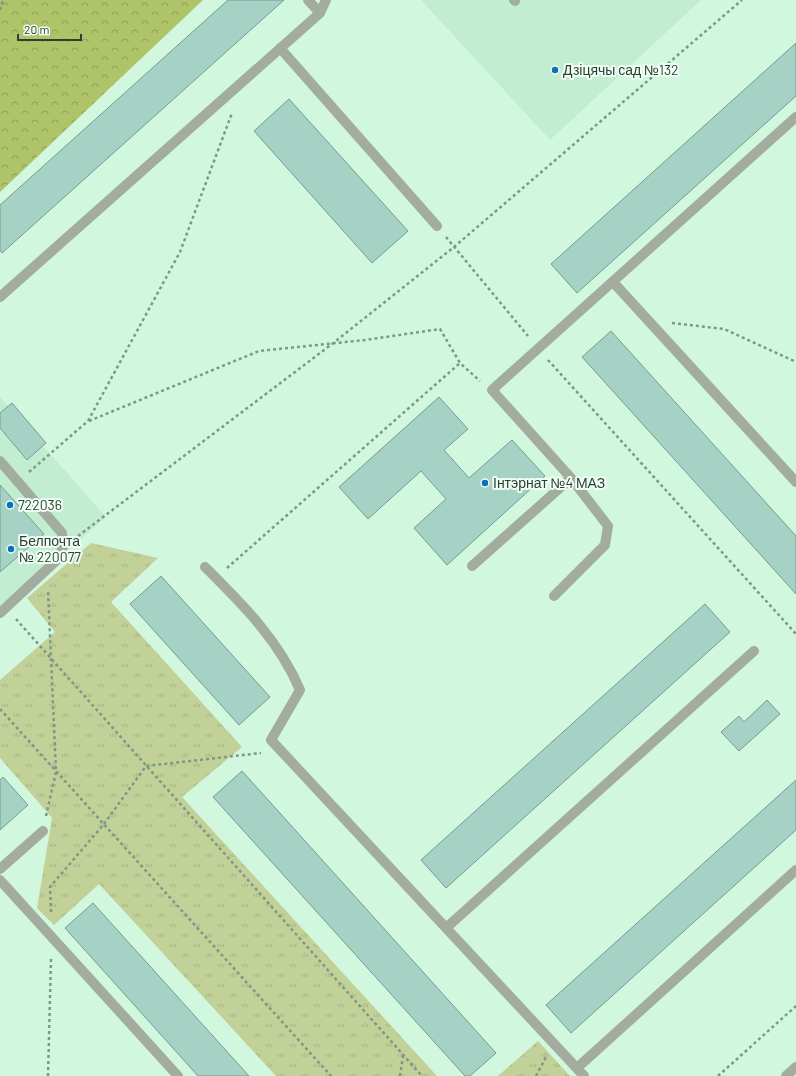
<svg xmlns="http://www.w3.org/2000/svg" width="796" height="1076" font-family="Barlow,sans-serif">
  <defs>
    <pattern id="grass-tufts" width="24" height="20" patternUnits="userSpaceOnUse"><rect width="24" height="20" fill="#c2d197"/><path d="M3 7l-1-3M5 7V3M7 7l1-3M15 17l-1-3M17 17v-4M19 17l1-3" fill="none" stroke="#a7b483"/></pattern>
    <pattern id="forest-crowns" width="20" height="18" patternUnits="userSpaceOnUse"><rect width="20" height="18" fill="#afc468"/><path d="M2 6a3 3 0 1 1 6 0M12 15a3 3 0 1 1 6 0" fill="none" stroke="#8fa156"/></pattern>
  </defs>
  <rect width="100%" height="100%" fill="#d2f7df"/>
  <!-- built -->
  <path fill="#c2edd1" d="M421,0h280l-151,140z
    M0,397l106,120 -106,94z"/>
  <!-- grass -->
  <path fill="url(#grass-tufts)" d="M91,543l67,15 -47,44 131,145 -60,50 255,279h-161l-177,-192 -45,41 -17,-17 15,-90 -52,-60v-78l55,-48 -28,-34z
    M538,1041l32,35h-72z"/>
  <!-- forest -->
  <path fill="url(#forest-crowns)" d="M0,0h203l-203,192z"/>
  <!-- building -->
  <path fill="#a6d2c5" stroke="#729d90" d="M228,0h56l-282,253 -2,-3v-45z
    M796,43v53l-219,197 -26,-29z
    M289,99l119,132 -36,32 -118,-132z
    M611,331l185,205v58l-214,-237z
    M439,397l29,32 -24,21 25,28 43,-38 33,36 -98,89 -33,-37 32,-29 -25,-28 -53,48 -29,-32z
    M12,403l34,40 -19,17 -27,-32v-15z
    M0,485l44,49 -44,38z
    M161,576l109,121 -31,28 -109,-121z
    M705,604l25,28 -284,256 -25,-28z
    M767,700l13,14 -41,37 -18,-19 18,-16 5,6z
    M242,771l254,282 -26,23h-5l-252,-279z
    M3,777l25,28 -28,25v-50z
    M796,780v50l-225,203 -25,-28z
    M93,903l156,173h-51l-133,-148z"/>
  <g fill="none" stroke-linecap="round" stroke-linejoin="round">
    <!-- path -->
    <path stroke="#7e9888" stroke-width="2.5" stroke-dasharray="3 3" stroke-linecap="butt" d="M0,10l3,-10
      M446,237l82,99
      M672,323l52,6 72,33
      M548,360l248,274
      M89,421l170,-70 106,-11 75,-11 20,34 20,18
      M29,472l59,-51 92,-169 52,-139
      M78,536l254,-192 122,-97 288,-247
      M227,568l233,-205
      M16,619l406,457
      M0,709l331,367
      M46,816l10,-44 -8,-182
      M51,912l-1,-25 54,-63 42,-58 115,-13
      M48,1076l3,-117
      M400,1076l3,-20
      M536,1076l10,-19
      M718,1076l78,-70"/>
    <!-- minor -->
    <path stroke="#a2ac9f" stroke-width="10" d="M308,0l12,13
      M514,0l1,1
      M280,48l157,178
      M613,282l183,200
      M0,297l320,-284 6,-13
      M0,461l62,72 1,14 -5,12 -58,54
      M472,566l99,-88
      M205,567c37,37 74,73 95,123l-29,50 313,336
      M554,596l51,-51 3,-19 -37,-48 -79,-88 304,-273
      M0,869l43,-38
      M0,880l178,196
      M446,928l308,-277
      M577,1068l219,-198
      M786,1076l10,-9"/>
  </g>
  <!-- markers -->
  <g fill="#0971bd" stroke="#effef4" stroke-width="1.5">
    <circle cx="555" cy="70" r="4"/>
    <circle cx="485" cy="483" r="4"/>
    <circle cx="10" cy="505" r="4"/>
    <circle cx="11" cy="549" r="4"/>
  </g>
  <g text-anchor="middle" stroke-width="4" stroke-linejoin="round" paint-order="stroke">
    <!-- poi labels -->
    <g font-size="14" fill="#303f36" stroke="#effef4" text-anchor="start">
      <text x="563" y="75">Дзіцячы сад №132</text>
      <text x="493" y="488">Інтэрнат №4 МАЗ</text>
      <text x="18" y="510">722036</text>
      <text x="19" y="546">Белпочта<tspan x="19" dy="16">№ 220077</tspan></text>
    </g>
  </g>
  <!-- scale -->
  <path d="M18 34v6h63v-6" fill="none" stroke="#303f36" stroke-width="2"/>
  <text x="24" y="34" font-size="12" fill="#303f36" stroke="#effef4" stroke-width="3" paint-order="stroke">20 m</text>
</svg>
